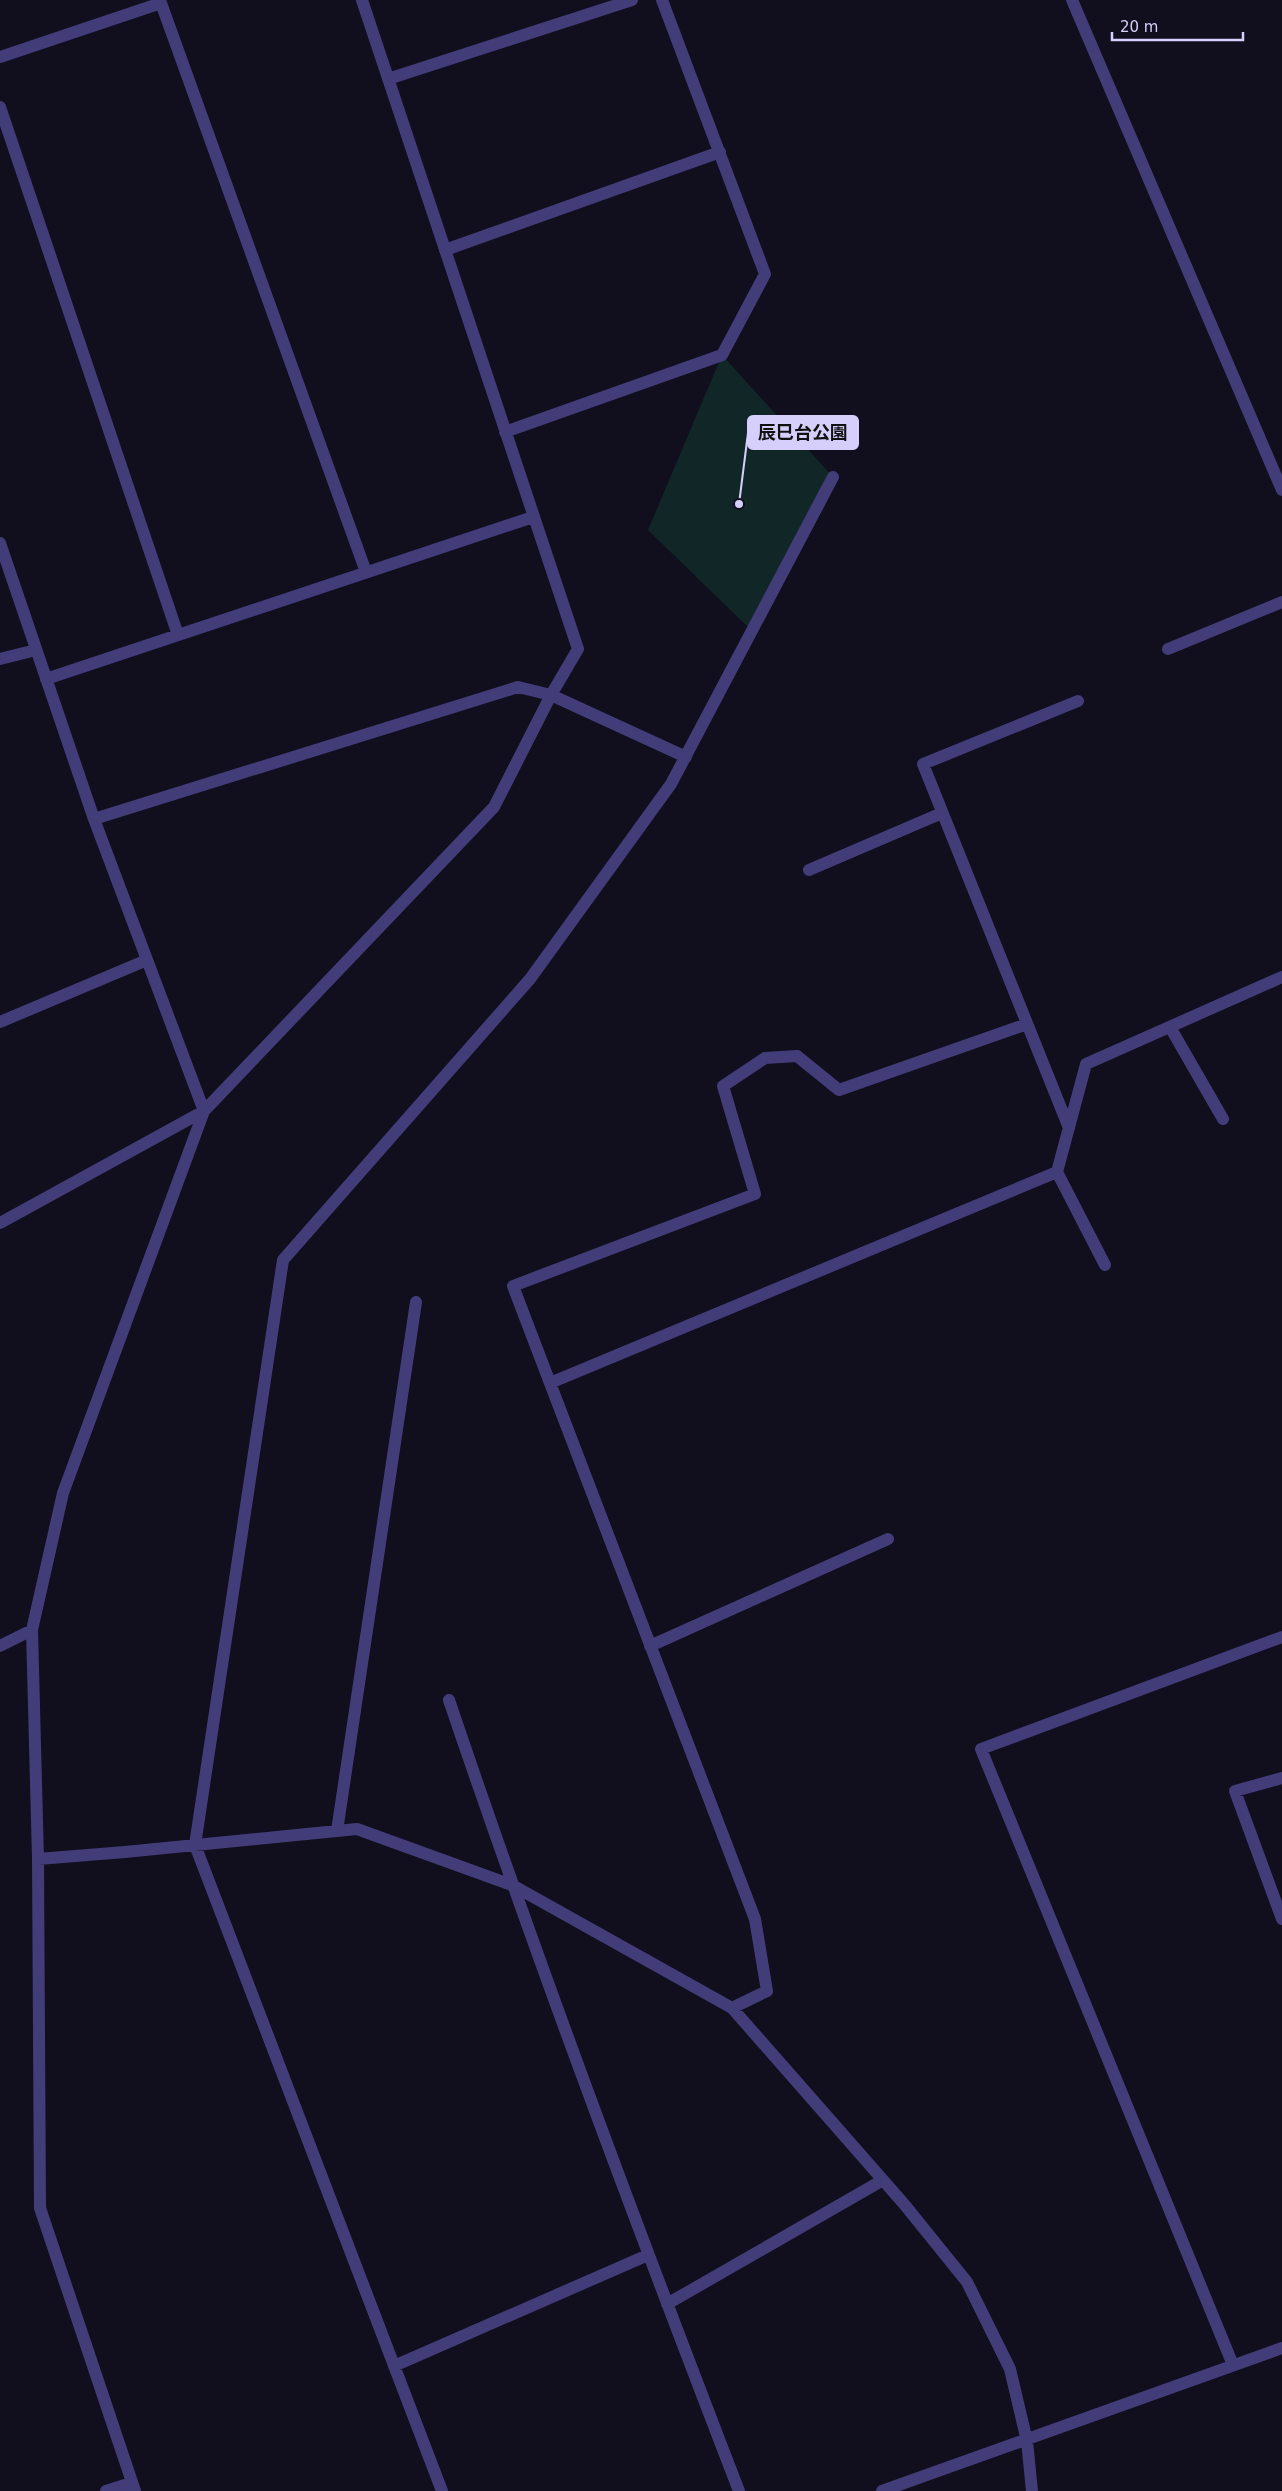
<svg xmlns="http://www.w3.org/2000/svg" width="1282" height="2491" font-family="'DejaVu Sans','Noto Sans JP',sans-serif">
  <rect width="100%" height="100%" fill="#110e1e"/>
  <!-- green -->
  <path fill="#112727" d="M722,355l111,122 -81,154 -104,-101z"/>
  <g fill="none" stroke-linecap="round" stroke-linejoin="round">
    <!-- street -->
    <path stroke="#423d79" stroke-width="12" d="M1072,0l210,490
      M0,57l161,-54 205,569
      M388,79l244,-79
      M0,107l178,528
      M445,250l275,-98
      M505,432l217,-77 43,-81 -103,-274
      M0,543l94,276 110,292 -204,112
      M1168,649l114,-47
      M0,659l36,-9
      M46,679l487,-162
      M94,819l424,-132 33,8 135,62
      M809,870l133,-57
      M0,1022l147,-62
      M1170,1027l53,92
      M1069,1128l-146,-364 155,-63
      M1057,1172l48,93
      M550,1383l-37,-97 242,-92 -32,-108 42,-28 32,-2 42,34 188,-66
      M0,1646l32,-16
      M650,1646l238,-107
      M449,1700c90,266 189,529 290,791
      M1282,1778l-47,13 47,128
      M337,1831l79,-529
      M38,1859l87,-7 232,-23 155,56 220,123 35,-17 -12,-72 -205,-536 507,-211 29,-108 196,-87
      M732,2008l172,196 63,78 43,87 17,72 5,50
      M667,2304l216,-124
      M1233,2365l-252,-616 301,-112
      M394,2366l254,-111
      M106,2491l25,-8
      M135,2491l-95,-283 -2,-349 -6,-229 31,-137 141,-382 290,-304 57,-112 27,-46 -216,-649
      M442,2491l-247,-646 88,-585 247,-281 141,-195 162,-307
      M882,2491l400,-143"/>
  </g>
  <!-- callouts -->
  <path fill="none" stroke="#d6cffb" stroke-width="2" d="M739 504L748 433"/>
  <circle fill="#d6cffb" stroke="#110e1e" stroke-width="2" cx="739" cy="504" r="5"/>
  <rect fill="#d6cffb" stroke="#d6cffb" stroke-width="2" x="748" y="416" width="110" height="33" rx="5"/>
  <g font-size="18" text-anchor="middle" font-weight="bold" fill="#111">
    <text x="803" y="439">辰巳台公園</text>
  </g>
  <!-- scale -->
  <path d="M1112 32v8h131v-8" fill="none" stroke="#d6cffb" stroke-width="2.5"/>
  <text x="1120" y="32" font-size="15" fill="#d6cffb" stroke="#110e1e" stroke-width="4" paint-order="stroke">20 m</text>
</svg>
